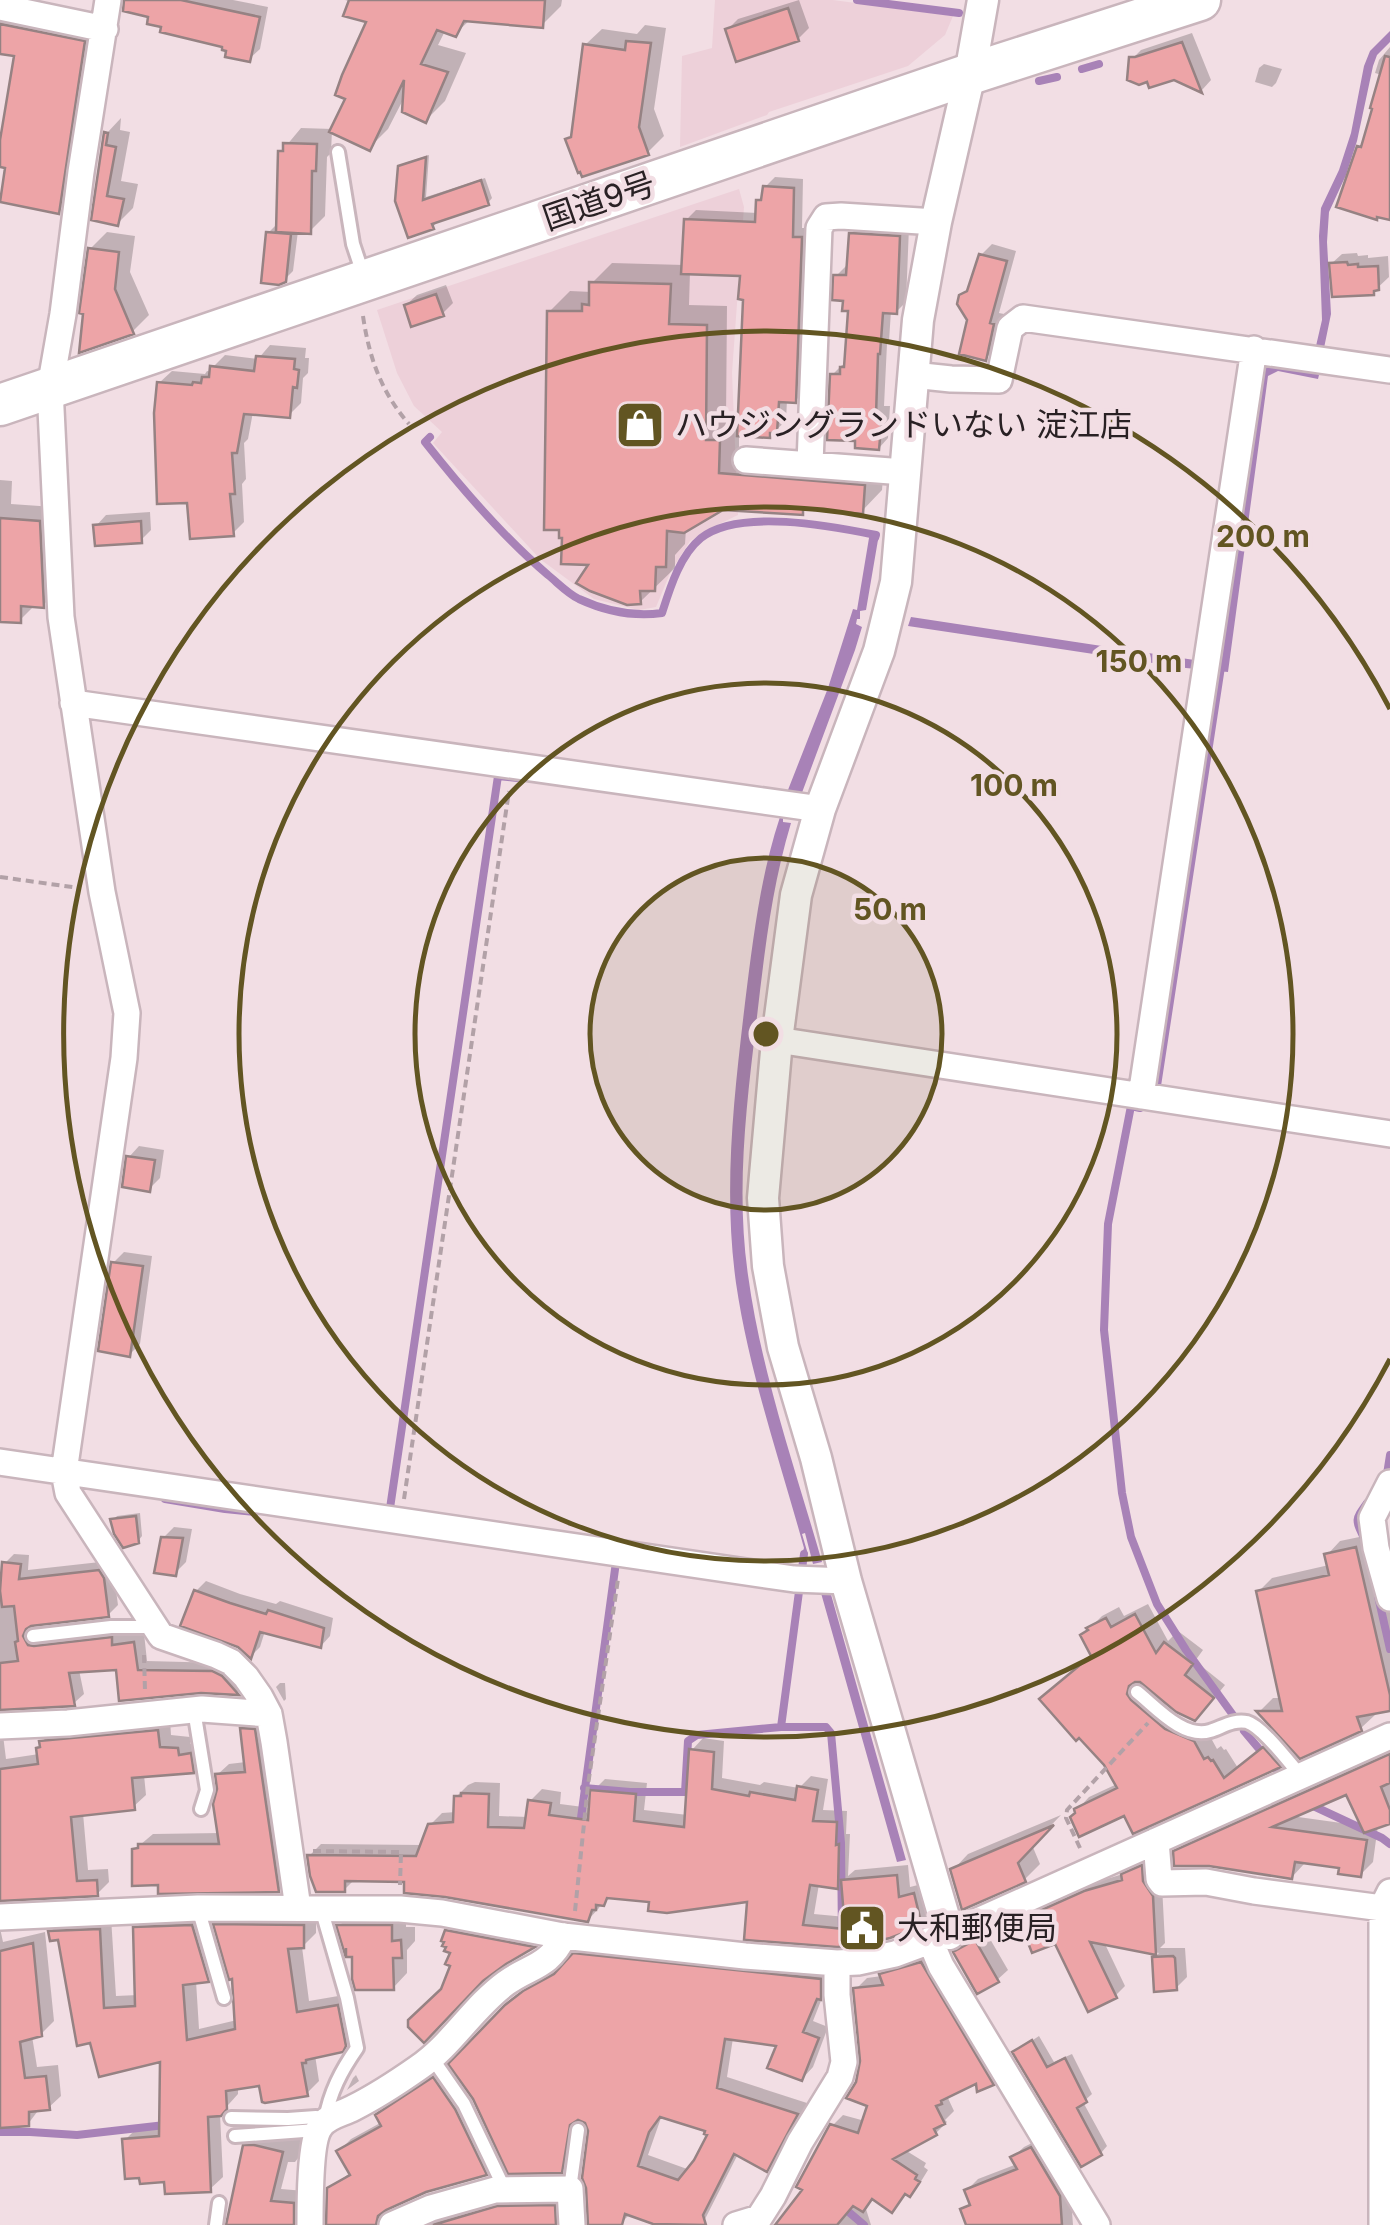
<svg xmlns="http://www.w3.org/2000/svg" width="1390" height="2225" font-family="Inter,'Noto Sans JP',sans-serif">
  <rect width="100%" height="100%" fill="#f2dee4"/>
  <!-- built -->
  <path fill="#edd0d9" d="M715,0h118l120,16 -8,19 -37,31 -139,46 -2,3 -87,32 2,-91 30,-8z
    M739,189l5,18 -12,166 6,142 -25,12 -23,14 -19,30 -15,36 -17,3 -45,-11 -54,-40 -107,-116 9,-11 -28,-26 -17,-33 -20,-63z"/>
  <!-- water -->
  <path fill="#a882b7" d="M1390,31v11l-13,13 -4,11 -16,75 -11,34 -17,37 -2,30 4,72 -7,34 -8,-2 6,-26 -3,-84 2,-28 18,-38 12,-37 13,-67 6,-15z
    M1277,362l43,9 -2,8 -40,-8 -10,5 -40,296 -42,-4 -278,-42 3,-9 290,44h18l3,-4 38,-287z
    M870,532l9,2 -13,76 -6,1v8h-3l-1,5 6,3 -7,23 -55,148 -14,-3 42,-107 25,-79 4,1z
    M780,817h3v5l8,1c-20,66 -27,134 -35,202 -10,83 -20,167 -8,250 13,96 47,193 74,287l-9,2 -8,-31 -3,1 5,17 -3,9 -4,-1 4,-11c-24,-87 -55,-176 -68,-265 -13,-94 -2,-187 9,-280 8,-63 15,-126 35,-186z
    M830,1591l76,269 -9,2 -76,-269z"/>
  <!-- shadow -->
  <path fill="#0003" fill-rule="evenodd" d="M0,0l103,22 -25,170 -20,19 -50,-45 -8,-2 17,-110 -17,-3z
    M126,0h107l35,7 -8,42 -11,10 -24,-14 -61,-20z
    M345,0h217l-1,6 -19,19 -71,-6 -16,15 -10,-3 -7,14 28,8 -21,48 -19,19 -20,-26 -18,35 -19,19 -37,-18 -1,23 -4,4 -2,59 -15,15h-12l-5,40 -10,10 -15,-48 10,-10 3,-71 20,-24 32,1 60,-117z
    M799,0l10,28 -11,11 -70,-10 10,-10z
    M645,25l21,3 -12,81 10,27 -17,17 -79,-13 5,-6 12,-89 17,-16 35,5z
    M1192,33l19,47 -9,10 -71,-30 10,-10z
    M1390,47v169l-31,-69 7,-6 16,-66 -7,-2 4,-13z
    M1264,64l18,5 -6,14 -4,4 -17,-5 4,-14z
    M121,118l-1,12 10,2 -9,49 17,3 -5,24 -15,15 -24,-5 12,-84z
    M429,155l-3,42 59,-19 7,20 -4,5 -51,17v2l-4,5 -33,-59 5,-5z
    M775,177l28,2 -1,49h9l-6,163 -10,10 -8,-1 -1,21 -17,15 -30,-2v20l145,12 -2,24 -20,21 -55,-4 -5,5 -79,-4 -37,21 -1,15 -10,11v13l-35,34 -48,-39 -43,-251 21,-21 22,1v-9l20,-20 72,2 2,-45 10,-10 62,3v-12l6,-6 1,-8zM690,272l53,2 3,23 -6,124 -14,-1 1,-114 -38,-1z
    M861,224l48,3 -3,75 -10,10 -5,-1 -2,30 -2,3 -3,62h6l-2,32 -9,10 -47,-73 10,-10h5l3,-56 -14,-33 10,-10h3l2,-32z
    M107,232l28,4 -5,36 19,43 -16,16 -51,18 8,-100z
    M992,244l24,7 -17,62 5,1 -8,34 -10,10 -25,-62 10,-10 10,-31z
    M1357,253l1,3 10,-1v3l20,-2 1,21 -16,15 -42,-28 11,-10z
    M446,285l7,18 -11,11 -36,-9 11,-10z
    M270,345l36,3 -1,10h4l-1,15 -5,5 -2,25 -12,12 -36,-3 -5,27 -4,4 2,36 -4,5 2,38 -12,12 -42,-34 -31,-117 13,-12 33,3 2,-3 5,1 1,-5 12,-12 33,4z
    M0,480l12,1 -1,23 43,3 4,84 -15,14h-8l-15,15h-12l-3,3h-5z
    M150,512l1,18 -10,10 -45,-14 10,-11z
    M139,1146l25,4 -4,28 -11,11 -20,-32z
    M124,1252l28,4 -12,88 -10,10 -17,-91z
    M140,1513l2,23 -4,5 -25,-21 4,-4z
    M174,1527l18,2 -6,33 -11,11 -12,-35z
    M1369,1535l21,58v116l-17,3 2,3 -14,13 -66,22 -16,15 -154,48 -48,-3 12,-13 28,-13 -24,-129 -10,-20 19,-19 17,-9 5,9 24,-12 20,37 10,-10 25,19 -8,11 30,24 -17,21 -41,-4 -2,3 24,19 17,5 11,20 4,-3 3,4 2,-1 12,19 42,-34 -20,-23 13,-13h9l-24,-106 14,-14 57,-13 -2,-10 13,-14z
    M14,1554l15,1 -1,15 81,-9 4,7 5,37 -10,10 -77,9 7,11 83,-7v8l23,-3 3,28 76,2 24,21 -9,9 -37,-3 -83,-23 -39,3 5,24 -10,9 -74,6v-117l4,-28z
    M206,1581l34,13 36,10 4,-3 53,17 -3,18 -9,10 -56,-15 -5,16 -9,9 -55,-65z
    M280,1683h5l1,16 -2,2 -8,-14z
    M255,1717l11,1 24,160 -12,12 -118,-7 -26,-33 19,-16 67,-1 -3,-58 12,-11 17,-2 -3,-33z
    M170,1719l1,16 19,2v7l13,-2 2,17 -12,12 -49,4 2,20 -13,12 -50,6 5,57 20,-1 1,13 -12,12 -97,4v-172l2,1 4,32 33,-5 3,-12 12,-13z
    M703,1738l21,3 -2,37 38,7 4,-3 35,6 12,-12 17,3 -5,31 24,1 -1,23h4l-2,42 7,-6 53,-5 2,22 16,-4 7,29 -12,12 -84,20 -87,-45 -99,1 -40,-4 -8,8 -2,-1 -2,5 -11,12 -182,-40 -51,-1 -11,11 -35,-34 12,-12 102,1 7,-20 12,-12 14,-1v-15l12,-12 7,-3 25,1 -1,33 29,1 2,-16 12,-12 19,3 -1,12 31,4 2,-17 12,-12 42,4 -3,27 44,5 4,-65zM843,1880l3,37 -32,-3 5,-30 18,2z
    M1390,1749v72l-12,4 -5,37 -12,12 -19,-8 -37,-6 -1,4 -12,13 -116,-25 13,-13zM1348,1791l15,35 -72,-10z
    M1061,1815l-29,30 8,19 -15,15 -72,-9 15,-16z
    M1151,1858l11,27 3,58 -5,5h25l2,29 -11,11 -22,-30 5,-5 -55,-11 21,44 -10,10 -59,-56 -29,-8 -14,-7 10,-10 74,-33 29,-9 8,-8z
    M354,1911l52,1v15h9v14l-8,9v23l-14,15 -39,-33 -15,-29z
    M205,1913l15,54 -12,13 -12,1 3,48 38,-9 -2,-44 -19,-51 12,-12h88v20l-14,14 7,54 41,-7 5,42 -14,13 -26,6 4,26 -13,13 -45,-11 -23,4v7l-18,20 3,63 -13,12 -43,-10 -42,-39 13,-13 24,-1v-67l-62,15 -40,-137 -10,-5 13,-12 48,-3 5,79 22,-1 -2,-67 13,-12z
    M461,1918l84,16 -11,11 -29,16 -61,28 9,-24v-13l-6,-20z
    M0,1928l3,14 42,-10 9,89 -13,13 -9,2 5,31 21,-2 3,31 -13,12h-8l-12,16 -28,3z
    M986,1932l22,38 -11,10 -41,-27 10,-11z
    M586,1943l245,26v17l-7,7 -11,28 15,6 -15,40 -11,12 -23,-35 -46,-6 -6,39 80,26 -29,54 -11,12 -29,-15 -36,71h-17l-1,-2 -54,-9 -11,11h-28l-1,-94 -3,-10 -8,-3 -6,41 -12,11 -42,-176 47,-30zM662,2115l46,14 2,5 -20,36 -42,-15z
    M933,1952l70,120 -11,11 -15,-3 -30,16 7,15 -9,9 2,2 -11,11 -31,17 21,13 -2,4 4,3 -8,13 -11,11 -2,-2 -15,18 -18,-13 -8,12 5,16h-99l9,-3 24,-33 27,-63 11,-11 22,6 5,-16 -12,-22 5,-22 -7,-72 11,-11 15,-2 10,-12z
    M1039,2036l15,26 18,-8 20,40 -9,8 24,44 -6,7 -19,11 -67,-112z
    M446,2067l21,30 31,64 -12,12 -60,17 -38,16 1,14 5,5h-67l2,-36 22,-17 -12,-21 12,-12 31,-17 -4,-7 12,-12z
    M356,2075l3,6 -12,9 6,-12z
    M267,2133l27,7 8,-2 -3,19 -4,5h-7l-7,27 24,2 7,34h-83l16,-78 12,-13z
    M1042,2138l28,46 3,41h-105l-5,-15 8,-8 -4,-12 11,-11 39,-15 -4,-7 11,-10z
    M566,2194l8,31h-153l30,-13 60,-17z"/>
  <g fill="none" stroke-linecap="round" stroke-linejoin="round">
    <!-- stream -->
    <path stroke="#a882b7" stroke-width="8" d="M857,0l102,13
      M1082,69l17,-5
      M1039,81l18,-4
      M430,437l-5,5c37,47 77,94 123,133 10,8 19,18 31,24 26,12 54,18 83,14 8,-25 18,-58 39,-75 38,-30 130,-12 175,-3l-1,3
      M1157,1086l64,-419
      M1140,1108l-9,-2 -23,118 -4,106 18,163 9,44 26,67 29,46 47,65
      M1384,1479l3,-5 3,-19
      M165,1499l60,10 30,3
      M389,1515l109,-739 19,2
      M1364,1538c-9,-19 -9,-18 3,-35
      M1378,1596l12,53
      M781,1727l23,-173
      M1244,1731l32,38
      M584,1788l46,4h55l3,-51 9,-6 84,-8h45l5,6 10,110 1,95
      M1309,1804l73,34 8,6
      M580,1825l36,-263 -5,-1
      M0,2132h30l47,3 88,-10
      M844,2208l20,17"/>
  </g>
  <!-- building -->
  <path fill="#eda4a7" stroke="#968283" stroke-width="2.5" fill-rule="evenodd" d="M124,0h57l79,17 -10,45 -25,-5 1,-6 -4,-1v-3l-62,-15 1,-5 -14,-3 1,-7 -25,-6z
    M349,0h196l-2,28 -79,-7 -8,16 -19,-7 -16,34 27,8 -22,51 -24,-11 2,-32 -34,71 -41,-19 16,-33 -10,-4 7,-20 24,-53 -23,-6z
    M788,8l11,33 -63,21 -11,-33z
    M0,24l85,17 -26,173 -59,-12 5,-34 -5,-1v-27l14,-84 -14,-2z
    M626,41l25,2 -12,84 10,28 -67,22 -2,-5 -2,1 -13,-34 6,-2 12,-93 42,6z
    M1182,42l20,51 -28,-13 -25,8 -2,-6 -8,3 -12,-5 2,-23h6z
    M1385,56l5,1v163l-13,-3v3l-41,-13 21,-61 4,1 11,-38 -2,-1z
    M104,132l4,1 -2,12 10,2 -9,49 17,3 -6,27 -27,-6z
    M283,143l34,1 -1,27h-4l-1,63 -35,-2 2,-81h5z
    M426,157l-3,43 58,-20 8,25 -57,19 2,5 -26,9 -13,-37 3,-35z
    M763,186l31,2 -1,49h9l-6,166 -17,-1 -2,31h-7v5l-33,-2 6,-136 -5,-1 2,-23 -59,-2 3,-55 71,3 1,-22h5z
    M266,232l25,2 -5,48 -7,3 -18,-2z
    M849,233l51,3 -3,78 -14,-1 -3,41h-2l-2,61 6,1 -3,34 -24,-2v-7l-28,-1 3,-66h10v-7h4l4,-56h-6l1,-10 -11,-1 1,-25h13z
    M88,248l31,4 -4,37 19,45 -55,19 4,-39 -4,-1z
    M979,254l28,7 -17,62 4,1 -8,37 -27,-7 8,-34 -10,-16 2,-9 8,-4z
    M1347,262l1,3 10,-1v3l20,-1 1,24 -5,1v4l-42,2 -3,-34z
    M589,282l82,2 -2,40 38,1 -1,115h14l-1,33 146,12 -2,29 -60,-5v6l-80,-5 -39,23 -17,-2 -1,36h-10l-1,24h-15l1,13 -14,1 -37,-14 -14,-8 12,-18 -27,-1 1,-26h-3v-8h-15l3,-219h35v-7l7,1z
    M436,294l8,22 -33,11 -7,-22z
    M256,356l39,3 -1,10 5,1 -2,18 -4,-1 -3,31 -46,-4 -7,39h-5l3,41h-5l4,42 -44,3 -3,-36 -30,1 -3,-91 3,-31 35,3 1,-3 8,1 1,-6h7l1,-11 44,5z
    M0,518l40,3 4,87 -23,-2v17l-21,-1z
    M141,521l1,22 -47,3 -2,-21z
    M126,1156l29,4 -5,32 -28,-5z
    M111,1262l32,4 -13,91 -32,-6z
    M136,1516l3,27 -16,5 -9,-14 -4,-15z
    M161,1537l22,1 -7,38 -22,-3z
    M1356,1547l34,148v16l-33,6 5,14 -62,28 -44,-48h26l-26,-120 73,-16 -5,-21z
    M2,1562l19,2 -2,15 80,-9 5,8 5,39 -78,9 -5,3 -3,7 5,9 6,1 78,-9v8l22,-3 4,28 74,1 10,5 17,19 -38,-2 -82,8 -3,-31 -47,3 6,33 -75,4v-47l18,-2 -3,-19 3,-1 -4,-35 -12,1 -2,-16z
    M194,1590l36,13 36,11 2,-4 56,18 -3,20 -61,-16 -9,27 -13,-12 -58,-21z
    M1135,1614l21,39 8,-11 29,22 -8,11 29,23 -19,23 -19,-9 -36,-30h-5l-6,4 -2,8 4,6 34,29 29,12 10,18 4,-2 3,4 2,-1 11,18 39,-31 18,20 -148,67 -9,-18 -45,21 -9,-20 5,-4 -1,-4 43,-21 -13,-23 -25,-27 -3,3 -37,-42 52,-43 -11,-21 8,-5 -2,-2 20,-10 5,9z
    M240,1728l15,1 24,163 -121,2v-9l-26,1v-37l6,-1v-4h81l-6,-40 4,-15 -2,-15 30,-2z
    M158,1730l2,17 18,1 1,7 12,-2 3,20 -62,5 3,32 -64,7 6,64 20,-1 1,16 -98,5v-132l38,-5 -2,-16 4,-1 -1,-6z
    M689,1749l25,3 -2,37 37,7 1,-4 45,8 2,-14 21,4 -5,31 24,1 -1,23 3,-1 -1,45 -28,-4 -7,40 42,4 -4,-49 56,-5 2,22 15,-4 8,33 -32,12 -34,8 -19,1 -91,-7h-2l3,-38 -80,11 -19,-2 1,-9 -42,-4 -3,8 -8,-1v5h-4l-4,12 -143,-25 -41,-4v-11l-59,-1v11h-29l-6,-16 -3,-21 109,1 12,-32 25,-2 1,-26h7v-3l28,1 -1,33 36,1 4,-28 23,3 -2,12 39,5 2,-30 46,4 -2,27 50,6z
    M1390,1754v29l-9,4 9,23v14l-26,9 -18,-38 -74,32 95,13 -6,37 -23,-3 1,-6 -44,-6 -3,17 -83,-13h-35l-1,-15z
    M1054,1825l-36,38 8,19 -64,28 -12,-41z
    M1142,1865l1,16 10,15 3,59 -66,-13 27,56 -29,14 -33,-68 -23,9 -7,-18 -7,3 -8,-14 74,-33 38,-11 -1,-6z
    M213,1924l91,1v23l-16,1 9,63 41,-7 8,41 -3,6 -37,8v3h-4l6,33 -43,7 -3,-1 -3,-16 -33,5 1,18 -6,7 -13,1 3,75 -46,2 -1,-12 -24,2 -1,-6 -14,1 -3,-40 37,-3 1,-74 -61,15 -9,-34 -13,3 -19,-106 -8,1 -2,-10 52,-2 4,79 31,-2 -2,-79 59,-2 17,57 -26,3 4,55 48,-11 -3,-50 -3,1z
    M336,1925h56v16l9,-1 1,18h-9l1,32h-39l-3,-11v-22h-6v-9v10z
    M445,1930l90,17 -29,17 -23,17 -59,62 -16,-16v-7l33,-31 9,-23 -5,-2 5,-11 -6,-2 2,-4 -4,-1 2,-4 -3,-1z
    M975,1940l24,42 -22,12 -24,-42z
    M33,1943l9,93 -22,6 5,36 21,-2 4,34 -21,2v14l-29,2v-177z
    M573,1953l248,26v21l-4,-1 -14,33 16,6 -17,43 -35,-13 9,-22 -51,-7 -8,49 81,26 -31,58 -33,-18 -31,61 3,10 -53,-1 -28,-10 -3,11h-34l-2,-37 -4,-10 6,-47 -3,-8 -7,-3 -8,5 -8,48 -54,1 -35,-75 -25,-35 57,-59 18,-14 31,-17zM660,2117l45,14 -1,3 3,1 -13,25 -16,20 -40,-14 11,-34z
    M1173,1956l2,2 2,32 -23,2 -2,-35z
    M921,1962l73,123 -17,7 -1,-8 -35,17 1,3 -6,2 9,18 -11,5 3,6 -44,24 24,16 -2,4 5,3 -10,15 -5,-3 -13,19 -20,-14 -9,13 -10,-6 -16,19h-62l27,-35 -6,-3 34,-63 28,9 9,-27 -21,-8 10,-16 4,-21 -7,-73 30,-3 -4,-11z
    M1032,2040l15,27 18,-9 22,44 -10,6 25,47 -21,12 -69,-115z
    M433,2077l22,32 32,66 -61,17 -40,18 -8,6 -2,9h-50l1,-37 23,-13 -14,-24 45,-25 -6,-11z
    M243,2145h11l29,7 -12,49 23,2v22h-68z
    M1031,2147l29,49 2,29h-96l-6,-16 10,-4 -6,-15 53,-21 -7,-12z
    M555,2205l1,20h-123l64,-19z"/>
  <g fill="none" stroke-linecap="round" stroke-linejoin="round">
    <!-- service casing -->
    <g stroke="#c9b5bc" stroke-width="18">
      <path id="service" d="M338,152l15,92 11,33
        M33,1636l78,-9h44
        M1137,1692c19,15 46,47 73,39 11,-3 23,-12 37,-9 16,5 43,42 55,55
        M194,1710l13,80 -6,19
        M198,1908l26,90
        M432,2058l32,46 41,86
        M231,2118l57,1 28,-2 9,3c5,-28 16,-49 32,-72l-10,-50 -26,-90
        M235,2136l82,-6
        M570,2189l8,-59
        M216,2225l3,-22"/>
    </g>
    <!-- minor casing -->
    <g stroke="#c9b5bc" stroke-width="30">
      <path id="minor" d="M108,0l-27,172 -18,142 -13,74 11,229 41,275 25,121 -3,45 -60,414 4,21 93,143 55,19 15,7 15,15 14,20 9,17 5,28 24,166
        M0,7l105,22
        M913,375l38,4 48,1 11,-52 13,-10 367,52
        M746,460l158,12
        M810,464l9,-236 7,-11 15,-1 95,6
        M73,703l747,106
        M777,1040l613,94
        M1141,1096l113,-747
        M0,1462l794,117 52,2
        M1390,1483l-18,35 4,30 14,50
        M0,1726l68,-3 134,-14 67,5
        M1156,1841l3,38 3,4 44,-1 48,9 128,17
        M0,1917l198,-9 202,1 42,4 121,23 182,20 92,7 21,-1 37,-8 54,-20 441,-198
        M930,1940l11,26 156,259
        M310,2225c0,-20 0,-84 10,-98 7,-11 22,-13 33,-19 22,-11 45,-26 65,-40 34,-23 55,-61 88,-85 25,-18 42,-15 58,-47
        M392,2225l39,-17 64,-18 75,-1 2,36
        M736,2225l23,-7 14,-22 27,-54 40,-65 4,-15 -7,-67v-32
        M1382,2225v-317l8,-16"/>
    </g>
    <!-- tertiary casing -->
    <g stroke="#c9b5bc" stroke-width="35">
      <path id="tertiary" d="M949,1934l-103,-353 -30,-123 -33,-111 -15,-81 -5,-68 14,-158 19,-145 24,-86 59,-158 17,-69 22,-262 18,-98 34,-148 13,-74"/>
    </g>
    <!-- trunk casing -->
    <g stroke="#c9b5bc" stroke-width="45">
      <path id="trunk" d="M0,405l970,-331 230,-74"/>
    </g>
    <!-- path -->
    <path stroke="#b2a1a7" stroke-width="4" stroke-dasharray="8 5" stroke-linecap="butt" d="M363,316c6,41 18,76 46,108
      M0,877l79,11
      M404,1499l105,-708
      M144,1655l1,36
      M1080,1848l-14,-30 1,-8 81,-87
      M313,1851l88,1 -1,33
      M575,1911l13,-126 30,-206"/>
    <!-- service -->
    <use href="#service" stroke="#fff" stroke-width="12"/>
    <!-- minor -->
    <use href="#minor" stroke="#fff" stroke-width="25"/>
    <!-- tertiary -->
    <use href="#tertiary" stroke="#fff" stroke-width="30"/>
    <!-- trunk -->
    <use href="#trunk" stroke="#fff" stroke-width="40"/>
  </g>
  <!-- distance rings -->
  <circle cx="766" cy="1034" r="176" fill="#625522" fill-opacity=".12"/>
  <g fill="none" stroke="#625522" stroke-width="5">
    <circle cx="766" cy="1034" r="176"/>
    <circle cx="766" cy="1034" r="351"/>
    <circle cx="766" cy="1034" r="527"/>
    <path d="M1390 1359A703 703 0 1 1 1390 709"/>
  </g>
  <!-- icons -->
  <defs>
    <g id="shop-square" transform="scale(2.5)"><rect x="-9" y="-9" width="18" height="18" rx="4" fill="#625522" stroke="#f2dee4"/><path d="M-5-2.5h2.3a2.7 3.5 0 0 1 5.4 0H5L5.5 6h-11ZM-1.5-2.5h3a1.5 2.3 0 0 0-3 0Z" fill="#fff"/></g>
    <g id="civic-square" transform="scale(2.5)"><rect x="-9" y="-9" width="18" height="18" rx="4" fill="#625522" stroke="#f2dee4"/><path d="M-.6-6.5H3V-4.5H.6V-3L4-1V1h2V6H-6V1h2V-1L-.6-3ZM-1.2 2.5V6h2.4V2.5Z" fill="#fff"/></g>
  </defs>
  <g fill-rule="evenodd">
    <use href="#shop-square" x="640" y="425"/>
    <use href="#civic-square" x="862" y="1928"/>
  </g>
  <g text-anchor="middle" stroke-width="9" stroke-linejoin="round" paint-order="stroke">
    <!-- street labels -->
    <g font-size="32" fill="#292124" stroke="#f2dee4">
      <text transform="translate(599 201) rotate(-19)" y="11">国道9号</text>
    </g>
    <!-- poi labels -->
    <g font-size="32" fill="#292124" stroke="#f2dee4" text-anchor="start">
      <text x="675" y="436">ハウジングランドいない 淀江店</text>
      <text x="897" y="1939">大和郵便局</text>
    </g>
  </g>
  <circle cx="766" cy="1034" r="15" fill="#625522" stroke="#f2dee4" stroke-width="5"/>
  <g font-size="30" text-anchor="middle" font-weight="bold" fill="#625522" stroke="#f2dee4" stroke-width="9" stroke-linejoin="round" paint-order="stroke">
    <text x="1263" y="547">200 m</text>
    <text x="1139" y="672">150 m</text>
    <text x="1014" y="796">100 m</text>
    <text x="890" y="920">50 m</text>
  </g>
</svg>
